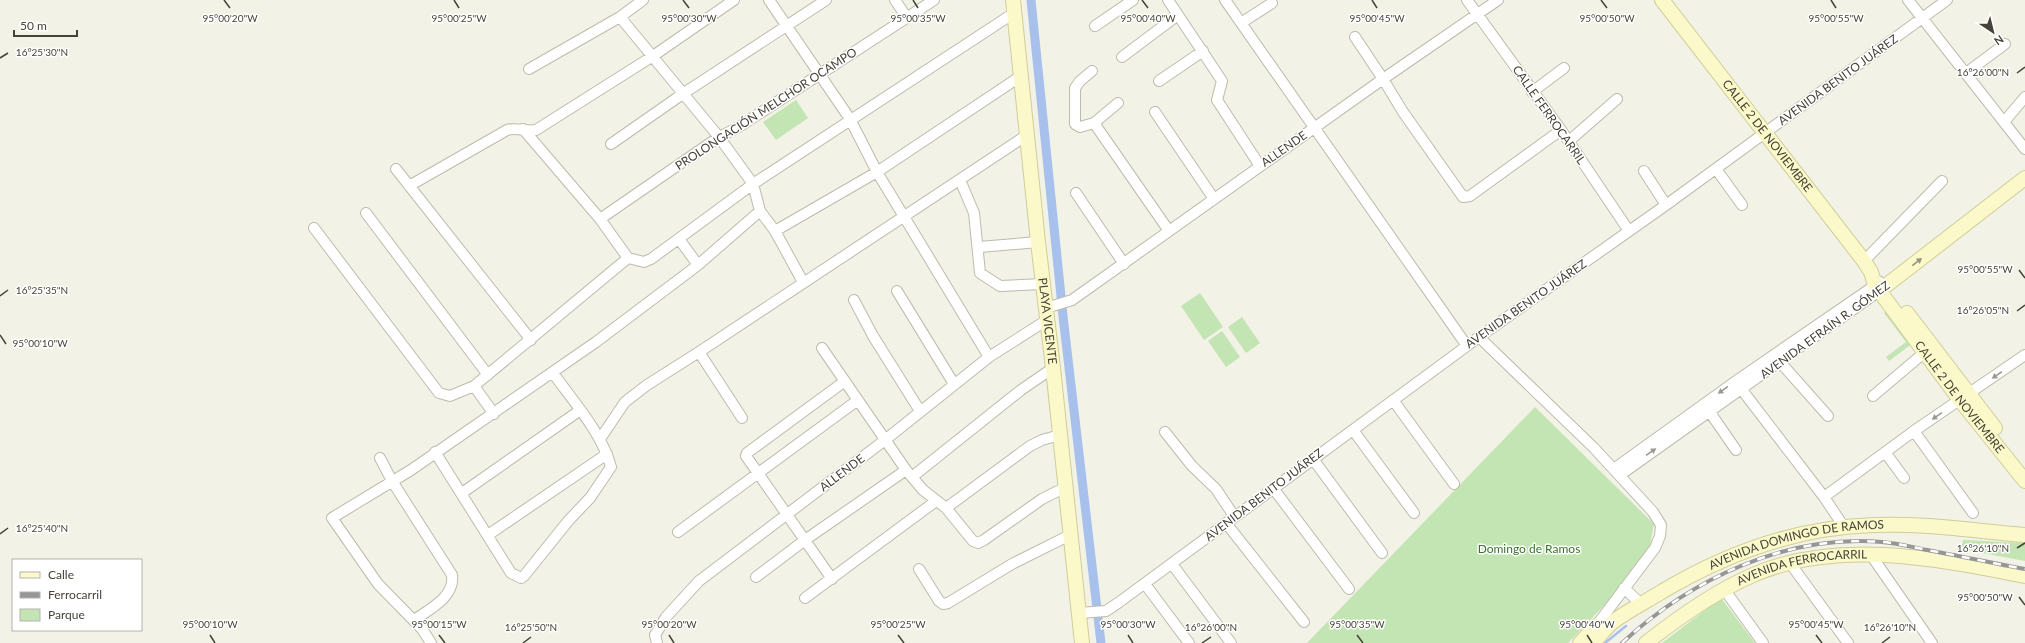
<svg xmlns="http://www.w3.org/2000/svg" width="2025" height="643" font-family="Lato,sans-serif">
  <rect width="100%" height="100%" fill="#f3f2e7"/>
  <!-- green -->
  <path fill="#c3e4b3" d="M796,100l12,18 -32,22 -13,-18z
    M1200,293l23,34 -19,13 -23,-34z
    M1888,309l25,34 -24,18 -3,-4 20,-15 -22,-29z
    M1242,317l18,26 -14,10 -18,-26z
    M1222,331l18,26 -14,10 -18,-26z
    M1535,407l119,117 -5,26 -34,44 -47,49h-261z
    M1963,540l62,3v18l-64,-12z
    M1721,598l34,45h-93z"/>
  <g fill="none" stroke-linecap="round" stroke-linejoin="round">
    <!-- stream -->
    <path stroke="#a7c1ec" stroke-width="2.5" d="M1605,643l21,-17"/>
    <!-- canal -->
    <path stroke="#a7c1ec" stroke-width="9" d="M1031,0l32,316 38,327"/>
    <!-- street casing -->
    <g stroke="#bdbbab" stroke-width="12">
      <path id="street" d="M769,0l81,119 27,53 112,185
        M895,0l12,18
        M1168,0l54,81 -5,19 43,66
        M1225,0l242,346
        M1467,0l94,130 68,101
        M1908,0l117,149
        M620,17l99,120 34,47 7,27 15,20 28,51
        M1241,23l31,-20
        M1095,26l38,-26
        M1355,37l28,42 20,33 60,85 7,-1 91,-66
        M1122,57l56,-42
        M529,69l91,-52 23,-17
        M1092,71l-12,10 -5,7v36l5,3 14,-4 24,-20
        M1966,73l39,-29
        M1159,81l44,-30
        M1532,92l32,-24
        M1155,112l59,87
        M2004,122l21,-25
        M1094,123l75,108
        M523,129l77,90 28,39
        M1569,141l48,-42
        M611,144l73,-51 142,-93
        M396,169l135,171
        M1716,169l26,36
        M1644,171l22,34
        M960,180l14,33 6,60 20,13 43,-2
        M409,186l98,-56c10,-3 19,2 29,0l117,-74 81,-56
        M1076,193l48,71
        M366,213l122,162
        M600,219l119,-82 18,-9 197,-128
        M314,228l125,165 11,3 24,-10 154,-128 16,4 7,-3 102,-75 261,-171
        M775,231l102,-59 144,-96
        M679,239l19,26
        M979,247l59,-5
        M1864,261l78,-80
        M897,291l57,93
        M854,300l19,36 47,75
        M1046,308l26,-8 311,-221 115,-79
        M1479,337l115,111 59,64 8,13 -1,11 -5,12 -59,78
        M822,348l84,122 17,20 23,18 27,33 5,2 6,-3 58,-41 24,-12
        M699,352l43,66
        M1781,363l47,53
        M474,386l20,28
        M1739,386l85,111 20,30
        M1873,396l52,-44
        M1393,400l61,84
        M1709,411l27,39
        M1353,430l61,83
        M1914,431l59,82
        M1165,432l27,34 24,23 18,27
        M600,439l25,-37 22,-17 52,-33 328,-217
        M435,452l76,121 10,5 3,-2 45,-56 21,-22 21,-31c-9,-34 -38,-66 -58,-94
        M1885,452l19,26
        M380,458l12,23 60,94c3,22 -22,34 -38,45
        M1313,459l69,94
        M1615,468l121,-87 144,-99
        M1620,475l259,-184
        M912,477l109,-87 32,-22
        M1273,488l76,101
        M462,493l117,-82
        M1824,497l90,-66 111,-76
        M946,508l84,-62 12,-6 18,-5
        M1226,523l78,99
        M678,532l180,-132
        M488,535l119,-81
        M1871,555l61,88
        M1790,563l58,80
        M1172,564l59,79
        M919,569l20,32 4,3 5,-1 64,-39 58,-29
        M756,577l49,-37 101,-70
        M832,579l-86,-123 1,-3 98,-72
        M1145,584l44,59
        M1624,588l17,16
        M1724,589l39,54
        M805,598l131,-97
        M1079,613l27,-2 12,-8 361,-266 187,-132 281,-205
        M431,643l-9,-14 -44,-45 -46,-66 79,-48 185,-128 102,-77 62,-54
        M657,643l-2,-8 11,-18 33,-36 186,-141 104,-83 58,-37"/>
    </g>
    <!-- secondary casing -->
    <g stroke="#d0cd99" stroke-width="16">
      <g id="secondary">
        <path id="s1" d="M1013,0l25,242 15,126 29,275"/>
        <path id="s2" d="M1662,0l202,261 7,11 4,13 85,115 65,81"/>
        <path d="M1879,291l146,-113"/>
        <path d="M1907,313l88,115"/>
        <path d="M1580,643l16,-17 2,2"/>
        <path id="s3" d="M1593,643c7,-7 13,-16 21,-22 15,-11 33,-20 49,-30 64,-38 136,-64 211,-66 51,-2 101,6 151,10"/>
        <path id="s4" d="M1646,643c33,-26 68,-51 107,-68 85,-37 185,-16 272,1"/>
      </g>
    </g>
    <!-- street -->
    <use href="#street" stroke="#fff" stroke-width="10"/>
    <!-- secondary -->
    <use href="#secondary" stroke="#fbf9c9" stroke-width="14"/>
    <!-- rail casing -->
    <g stroke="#969696" stroke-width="4">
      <path id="rail" d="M1622,643c69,-64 164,-109 260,-101 15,1 30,5 45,8 33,6 65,13 98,19"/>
    </g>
    <!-- rail -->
    <use href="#rail" stroke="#fff" stroke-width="2.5" stroke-dasharray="8" stroke-linecap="butt"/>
  </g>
  <!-- one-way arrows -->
  <defs><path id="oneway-solid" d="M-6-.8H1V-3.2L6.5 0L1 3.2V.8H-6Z"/></defs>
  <use fill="#979579" href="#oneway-solid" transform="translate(1917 262) rotate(-38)"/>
  <g fill="#999891">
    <use href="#oneway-solid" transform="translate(1997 375) rotate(145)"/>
    <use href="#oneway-solid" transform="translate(1723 390) rotate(144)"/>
    <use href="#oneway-solid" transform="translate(1937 416) rotate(146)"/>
    <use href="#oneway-solid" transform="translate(1651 452) rotate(-35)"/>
  </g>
  <!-- ticks -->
  <path fill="none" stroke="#454337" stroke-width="1.5" d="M224,0l6,8M454,0l5,8M683,0l6,8M913,0l5,8M1142,0l6,8M1372,0l5,8M1601,0l6,8M1831,0l5,8M0,58l8,-5M2017,73l8,-6M2019,270l6,8M0,296l8,-6M2017,311l8,-6M0,335l6,9M0,534l8,-6M2017,548l8,-5M2019,597l6,8M210,635l5,8M439,635l6,8M669,635l5,8M898,635l6,8M1128,635l5,8M1357,635l6,8M1587,635l5,8M1816,635l6,8M523,643l8,-6M1202,643l9,-6M1882,643l8,-6"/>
  <g text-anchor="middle" stroke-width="3" stroke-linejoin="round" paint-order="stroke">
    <!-- street labels -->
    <g font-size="12" fill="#454337" stroke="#fff">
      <text transform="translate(1838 80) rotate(-36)" y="4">AVENIDA BENITO JUÁREZ</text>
      <text transform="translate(766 109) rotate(-33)" y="4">PROLONGACIÓN MELCHOR OCAMPO</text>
      <text transform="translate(1549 115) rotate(55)" y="4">CALLE FERROCARRIL</text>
      <text dy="4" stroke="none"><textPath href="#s2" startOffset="172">CALLE 2 DE NOVIEMBRE</textPath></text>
      <text transform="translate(1284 149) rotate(-35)" y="4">ALLENDE</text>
      <text transform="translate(1526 304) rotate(-35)" y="4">AVENIDA BENITO JUÁREZ</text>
      <text dy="4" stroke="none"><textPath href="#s1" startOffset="323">PLAYA VICENTE</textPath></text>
      <text transform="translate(1825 330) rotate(-36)" y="4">AVENIDA EFRAÍN R. GÓMEZ</text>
      <text dy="4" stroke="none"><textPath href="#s2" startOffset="497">CALLE 2 DE NOVIEMBRE</textPath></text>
      <text transform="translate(842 473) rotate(-37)" y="4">ALLENDE</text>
      <text transform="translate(1264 495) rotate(-37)" y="4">AVENIDA BENITO JUÁREZ</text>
      <text dy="4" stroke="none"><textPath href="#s3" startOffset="231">AVENIDA DOMINGO DE RAMOS</textPath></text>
      <text dy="4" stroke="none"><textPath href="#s4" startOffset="177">AVENIDA FERROCARRIL</textPath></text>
    </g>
    <!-- park labels -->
    <g font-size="12" fill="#39732d" stroke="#fff">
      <text x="1529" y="553">Domingo de Ramos</text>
    </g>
  </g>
  <g font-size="10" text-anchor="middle" fill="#454337" stroke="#fff" stroke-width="3" stroke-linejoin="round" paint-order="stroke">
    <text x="230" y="22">95°00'20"W</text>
    <text x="459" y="22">95°00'25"W</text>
    <text x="1607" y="22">95°00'50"W</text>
    <text x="1836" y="22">95°00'55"W</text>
    <text x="689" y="22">95°00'30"W</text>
    <text x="918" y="22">95°00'35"W</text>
    <text x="1148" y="22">95°00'40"W</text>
    <text x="1377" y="22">95°00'45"W</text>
    <text x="42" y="56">16°25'30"N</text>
    <text x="1983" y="76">16°26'00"N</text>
    <text x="1985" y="273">95°00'55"W</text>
    <text x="42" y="294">16°25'35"N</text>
    <text x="1983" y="314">16°26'05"N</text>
    <text x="40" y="347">95°00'10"W</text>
    <text x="42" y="532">16°25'40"N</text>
    <text x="1983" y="552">16°26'10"N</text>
    <text x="1985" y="601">95°00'50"W</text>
    <text x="210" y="628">95°00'10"W</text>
    <text x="439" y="628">95°00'15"W</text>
    <text x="669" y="628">95°00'20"W</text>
    <text x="898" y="628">95°00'25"W</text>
    <text x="1128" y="628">95°00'30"W</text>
    <text x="1357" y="628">95°00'35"W</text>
    <text x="1587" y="628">95°00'40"W</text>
    <text x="1816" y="628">95°00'45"W</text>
    <text x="531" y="631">16°25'50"N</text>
    <text x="1211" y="631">16°26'00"N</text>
    <text x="1890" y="631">16°26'10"N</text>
  </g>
  <!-- legend -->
  <rect x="12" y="559" width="130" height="72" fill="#ffffff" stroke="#b5b4af"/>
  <rect x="20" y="572" width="20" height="6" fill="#fbf9c9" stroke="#b5b4af"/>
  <text x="48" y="579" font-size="12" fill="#454337">Calle</text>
  <rect x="20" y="592" width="20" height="6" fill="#969696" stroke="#b5b4af"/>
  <text x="48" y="599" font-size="12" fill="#454337">Ferrocarril</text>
  <rect x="20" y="609" width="20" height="12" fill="#c3e4b3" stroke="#b5b4af"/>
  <text x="48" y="619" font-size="12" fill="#454337">Parque</text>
  <!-- north arrow -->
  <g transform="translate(1993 32) rotate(145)" stroke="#ffffff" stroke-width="3" paint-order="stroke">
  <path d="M0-3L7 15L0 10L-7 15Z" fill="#454337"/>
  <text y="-6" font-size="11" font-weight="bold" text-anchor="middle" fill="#454337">N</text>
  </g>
  <!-- scale -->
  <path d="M14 30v6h63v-6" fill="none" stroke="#454337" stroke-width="2"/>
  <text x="20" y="30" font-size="12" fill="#454337" stroke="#ffffff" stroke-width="3" paint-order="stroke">50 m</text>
</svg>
